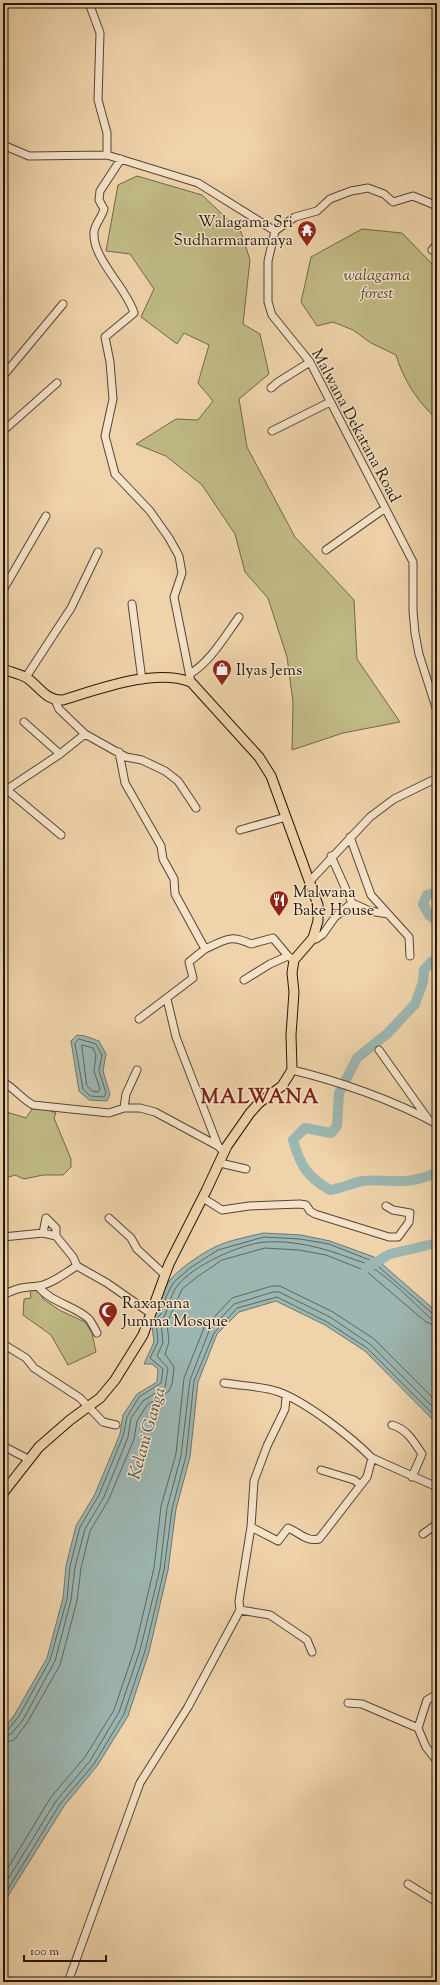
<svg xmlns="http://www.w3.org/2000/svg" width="440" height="1985" font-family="'Sorts Mill Goudy',serif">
  <rect width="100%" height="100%" fill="#efd3aa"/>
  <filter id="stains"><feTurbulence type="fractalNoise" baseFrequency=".005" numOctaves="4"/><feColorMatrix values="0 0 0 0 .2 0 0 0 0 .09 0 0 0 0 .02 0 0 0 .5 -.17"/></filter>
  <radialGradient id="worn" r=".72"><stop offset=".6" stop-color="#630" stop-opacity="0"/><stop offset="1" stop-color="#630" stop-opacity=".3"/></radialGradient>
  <!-- green -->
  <path fill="#c0ba84" stroke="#716848" d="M137,176l65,19 39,37 9,28 -7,64 17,10 9,40 -30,25 8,48 48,90 59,63 3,59 43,63 -57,11 -51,17 1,-48 -6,-45 -19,-59 -23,-26 -10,-38 -33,-49 -36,-29 -30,-12 40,-25 22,1 15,-19 -15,-18 11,-38 -25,-12 -7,11 -36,-27 13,-28 -24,-35 -24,-3 12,-66z
    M362,229l40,4 35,36v150c-19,-16 -34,-40 -41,-64l-25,-12 -18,-13 -20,-8 -16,4 -16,-24 10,-45z
    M32,1109h14l10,4 -2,5 17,41v8l-8,8h-20l-19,4 -9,-4 -12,4v-68l23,7z
    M30,1289h8l5,10 18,12 24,11 7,11 4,19 -28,13 -17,-30 -28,-20 1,-16 7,-1z"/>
  <!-- water -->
  <path fill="#9cb6b1" stroke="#6b766f" d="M77,1035l8,1 14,5 7,13 -3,17 7,23 -3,7 -18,-1 -10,-9 -8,-50z
    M263,1233l38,2 29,6 44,16 63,55v112l-72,-73 -40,-26 -49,-24 -37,11 -22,22 -19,48 -8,75 -14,52 -8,61 -19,82 -21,64 -31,50 -33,40 -61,98v-174l12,-16 32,-56 16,-60 3,-32 10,-40 19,-32 25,-60 3,-19 14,-21 20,-12 1,-13 -6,-5h-8l10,-22 -3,-24c11,-11 10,-27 19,-38 11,-13 31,-26 45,-33 14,-7 33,-10 48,-14z"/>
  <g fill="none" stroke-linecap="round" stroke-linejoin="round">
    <!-- shore -->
    <path stroke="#5f665e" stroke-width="1" d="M79,1039l17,5 6,11 -3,16 7,22 -2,4 -14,-1 -7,-7 -8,-45z
      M82,1045l11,3 3,7 -2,16 6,18 -2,3 -6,-1 -5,-5z
      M3,1732l4,-1 12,-15 31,-56 17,-61 3,-33 10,-39 19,-32 24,-59 4,-19 12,-20 22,-14 2,-14 -13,-11 8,-16 -2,-23 5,-5 5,-17 7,-14 17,-15 28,-18 46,-13 36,2 29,5 43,17 61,53 4,1
      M3,1737l8,-3 12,-14 32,-59 16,-61 4,-33 10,-38 19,-32 24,-60 3,-19 12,-17 22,-14 3,-19 -11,-12 6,-13 -2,-21c8,-11 8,-25 16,-36 15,-20 63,-42 88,-44 29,-2 59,6 85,16 7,3 15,4 20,8 22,14 41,34 60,52l7,2
      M3,1743l11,-3 13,-17 33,-58 17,-64 4,-33 9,-37 19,-32 25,-60 3,-18 10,-16 22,-14 3,-7 2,-17 -9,-13 4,-12 -2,-19 15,-34 15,-12 25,-17 43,-12 34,2 27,5 40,16 60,51 11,4
      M3,1876l48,-79 34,-40 29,-47 21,-62 19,-80 7,-62 15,-52 8,-76 20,-50 28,-30 40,-12h8l53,26 41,27 63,63
      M3,1887l53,-86 34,-40 29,-49 21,-62 20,-81 7,-61 14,-52 9,-76 19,-49 25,-27 39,-12h6l51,25 40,27 67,67
      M3,1897l57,-93 34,-40 30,-50 21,-63 19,-81 8,-61 14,-53 8,-75 20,-48 23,-25 40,-11 50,25 40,26 70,70"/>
    <!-- river -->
    <path stroke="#9cb6b1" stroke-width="10" d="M437,892l-10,3 -4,9 6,11 8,6
      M437,961l-6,1 -7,8 -1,12 -8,22 -27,29 -31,25 -18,35 -2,33 -6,7 -26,-5 -12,12c7,25 14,37 37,50 12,-2 22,-7 33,-9 14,-2 27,1 41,0 11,0 22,-4 33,-8
      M366,1268l24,-14 47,-11"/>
    <!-- minor casing -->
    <g stroke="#554534" stroke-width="9">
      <path id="minor" d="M89,3l11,30 -2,67 9,33v22
        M3,145l26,11 78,-1 91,28 77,48 -7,30v41l4,13 38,47 103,200v49l2,22 4,21 18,57
        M121,159l-21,32 -1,9 5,9c-2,8 -9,15 -10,23 -2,27 33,56 40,81l-29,24 5,25 3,37 -8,37 10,38 35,37 19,27 10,18 3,17 -8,24 17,85
        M275,231l20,-14 22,-6 13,-12 21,-8 17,-3 16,6 9,8 20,-6 24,10
        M432,250l5,-6
        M3,376l60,-72
        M271,388l7,-6 32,-20
        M3,431l54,-48
        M272,431l58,-29
        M326,550l58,-41
        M3,590l43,-74
        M132,604l10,76
        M190,674c21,-13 35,-38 49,-57
        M26,677l45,-69 27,-56
        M55,700l4,9 26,25 41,23 16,3 23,11 13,10 18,27
        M24,722l36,32
        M119,752l6,31 36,63 2,13 11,20 1,15 30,55c21,-9 24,-15 46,-5l22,-6 15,18 6,4
        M7,790l54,45
        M3,792l57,-38 25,-20
        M240,830l46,-13
        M350,837l21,58 38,42 1,19
        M331,856l21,47 18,8 18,3
        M310,881l60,-64 24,-18 43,-21
        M313,938l3,1 7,-5 12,-17 17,-14
        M244,980l26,-16 18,-8
        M167,999l9,38 42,109
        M139,1019l54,-41 -4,-16 16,-13
        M379,1050l49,69
        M292,1070c47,11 103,31 145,54
        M3,1082c11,6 19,17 30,23l76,8 15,-5h16l15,4 63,34 6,6
        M124,1108l2,-14 11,-24
        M220,1163l26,6
        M203,1198l19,12 27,-4 51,-2 6,1 4,6 5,3 74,23h9l11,-15 1,-9 -17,-3 -7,-4
        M109,1218l22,20 6,11 28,26
        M43,1233l3,-15 10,10v8
        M3,1237l40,-4 13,3 17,21 4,9 30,17 43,30
        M38,1286c13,17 36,19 51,33 3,4 6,10 8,14
        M3,1295c16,-8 19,-7 35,-9 13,-1 28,-14 39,-20
        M3,1344l23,14 8,10 46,30 23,24 13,3
        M224,1383c18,3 38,3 55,9 29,11 72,45 93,66l-5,19 -48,62c-13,3 -20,-7 -31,-11l-10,13 -27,-14
        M286,1396l-1,13 -18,37 -13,35 -3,46 -12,74 1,9 30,5 37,25 5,12
        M392,1425c15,4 22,17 30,29l-10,23
        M3,1446l25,13
        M372,1458l65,29
        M321,1470l33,10 7,5
        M423,1534l14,-10
        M437,1694l-10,6 -9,28 8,19 11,14
        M348,1703l14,1 56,24
        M408,1884l29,18
        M68,1982l72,-199 48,-76 52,-97"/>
    </g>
    <!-- major casing -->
    <g stroke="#22160c" stroke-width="11">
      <path id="major" d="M3,669c7,3 17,5 24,9 13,9 19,23 36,22 36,-11 91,-32 128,-18l68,75 12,19 47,129v16l-5,17 -19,22 -2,13 2,19 -3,43 1,35 -10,16 -23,17 -9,10 -23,33 -21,45 -37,73 -26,71 -28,45 -15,18 -30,22 -31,27 -36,46"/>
    </g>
    <!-- minor -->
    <use href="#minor" stroke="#f5e2c8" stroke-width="7"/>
    <!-- major -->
    <use href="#major" stroke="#efd3aa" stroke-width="9"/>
  </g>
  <!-- icons -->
  <defs>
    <g id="temple-pin" transform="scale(1)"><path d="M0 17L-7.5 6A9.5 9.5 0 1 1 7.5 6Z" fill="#8f2418" stroke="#f5e2c8"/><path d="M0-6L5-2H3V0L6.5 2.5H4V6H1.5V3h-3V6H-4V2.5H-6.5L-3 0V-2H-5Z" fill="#fff"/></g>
    <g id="shop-pin" transform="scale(1)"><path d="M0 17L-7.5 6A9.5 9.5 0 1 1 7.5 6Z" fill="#8f2418" stroke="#f5e2c8"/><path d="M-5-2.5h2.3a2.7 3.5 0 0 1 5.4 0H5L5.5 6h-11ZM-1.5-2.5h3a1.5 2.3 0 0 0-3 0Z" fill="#fff"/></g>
    <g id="restaurant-pin" transform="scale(1)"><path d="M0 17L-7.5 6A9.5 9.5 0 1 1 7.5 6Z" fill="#8f2418" stroke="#f5e2c8"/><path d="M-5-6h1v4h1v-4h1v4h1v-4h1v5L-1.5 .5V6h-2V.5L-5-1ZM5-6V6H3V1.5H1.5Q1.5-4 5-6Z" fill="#fff"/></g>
    <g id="mosque-pin" transform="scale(1)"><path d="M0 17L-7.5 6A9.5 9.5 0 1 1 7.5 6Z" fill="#8f2418" stroke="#f5e2c8"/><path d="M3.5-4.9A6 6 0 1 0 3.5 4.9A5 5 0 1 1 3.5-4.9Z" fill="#fff"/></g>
  </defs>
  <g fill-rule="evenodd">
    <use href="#temple-pin" x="307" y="230"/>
    <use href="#shop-pin" x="222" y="669"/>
    <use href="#restaurant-pin" x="279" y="900"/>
    <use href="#mosque-pin" x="108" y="1311"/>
  </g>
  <g text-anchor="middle" stroke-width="3" stroke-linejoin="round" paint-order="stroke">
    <!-- poi labels -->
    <g font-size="16" fill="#22160c" stroke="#f5e2c8" text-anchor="start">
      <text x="293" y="227" text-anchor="end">Walagama Sri<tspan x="293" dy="18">Sudharmaramaya</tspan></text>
      <text x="236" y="675">Ilyas Jems</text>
      <text x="293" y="897">Malwana<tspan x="293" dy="18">Bake House</tspan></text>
      <text x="122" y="1308">Raxapana<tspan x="122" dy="18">Jumma Mosque</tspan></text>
    </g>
    <!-- park labels -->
    <g font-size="16" font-style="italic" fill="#514730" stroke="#f5e2c8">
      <text x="377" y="280">walagama<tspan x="377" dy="18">forest</tspan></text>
    </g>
    <!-- street labels -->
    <g font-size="16" fill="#22160c" stroke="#f5e2c8">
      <text transform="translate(357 425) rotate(62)" y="6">Malwana Dekatana Road</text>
    </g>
    <!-- water labels -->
    <g font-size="17" font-style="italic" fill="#4d4e46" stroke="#f5e2c8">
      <text transform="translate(146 1433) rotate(-74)" y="6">Kelani Ganga</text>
    </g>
    <!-- district labels -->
    <g font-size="20" font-weight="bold" letter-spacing="1" fill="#7a1f14" stroke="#f5e2c8">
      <text x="260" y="1103">MALWANA</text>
    </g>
  </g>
  <!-- margin -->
  <rect width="440" height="1985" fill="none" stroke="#efd3aa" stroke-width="16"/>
  <rect x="4" y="4" width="432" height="1977" fill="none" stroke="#22160c" stroke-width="2"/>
  <rect x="8" y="8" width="424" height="1969" fill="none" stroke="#22160c"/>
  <!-- scale -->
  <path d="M24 1955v6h82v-6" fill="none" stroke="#22160c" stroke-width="2"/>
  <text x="30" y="1955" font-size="12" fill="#22160c" stroke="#f5e2c8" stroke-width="3" paint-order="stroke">100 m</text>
  <rect width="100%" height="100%" filter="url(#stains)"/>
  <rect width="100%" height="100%" fill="url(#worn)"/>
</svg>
